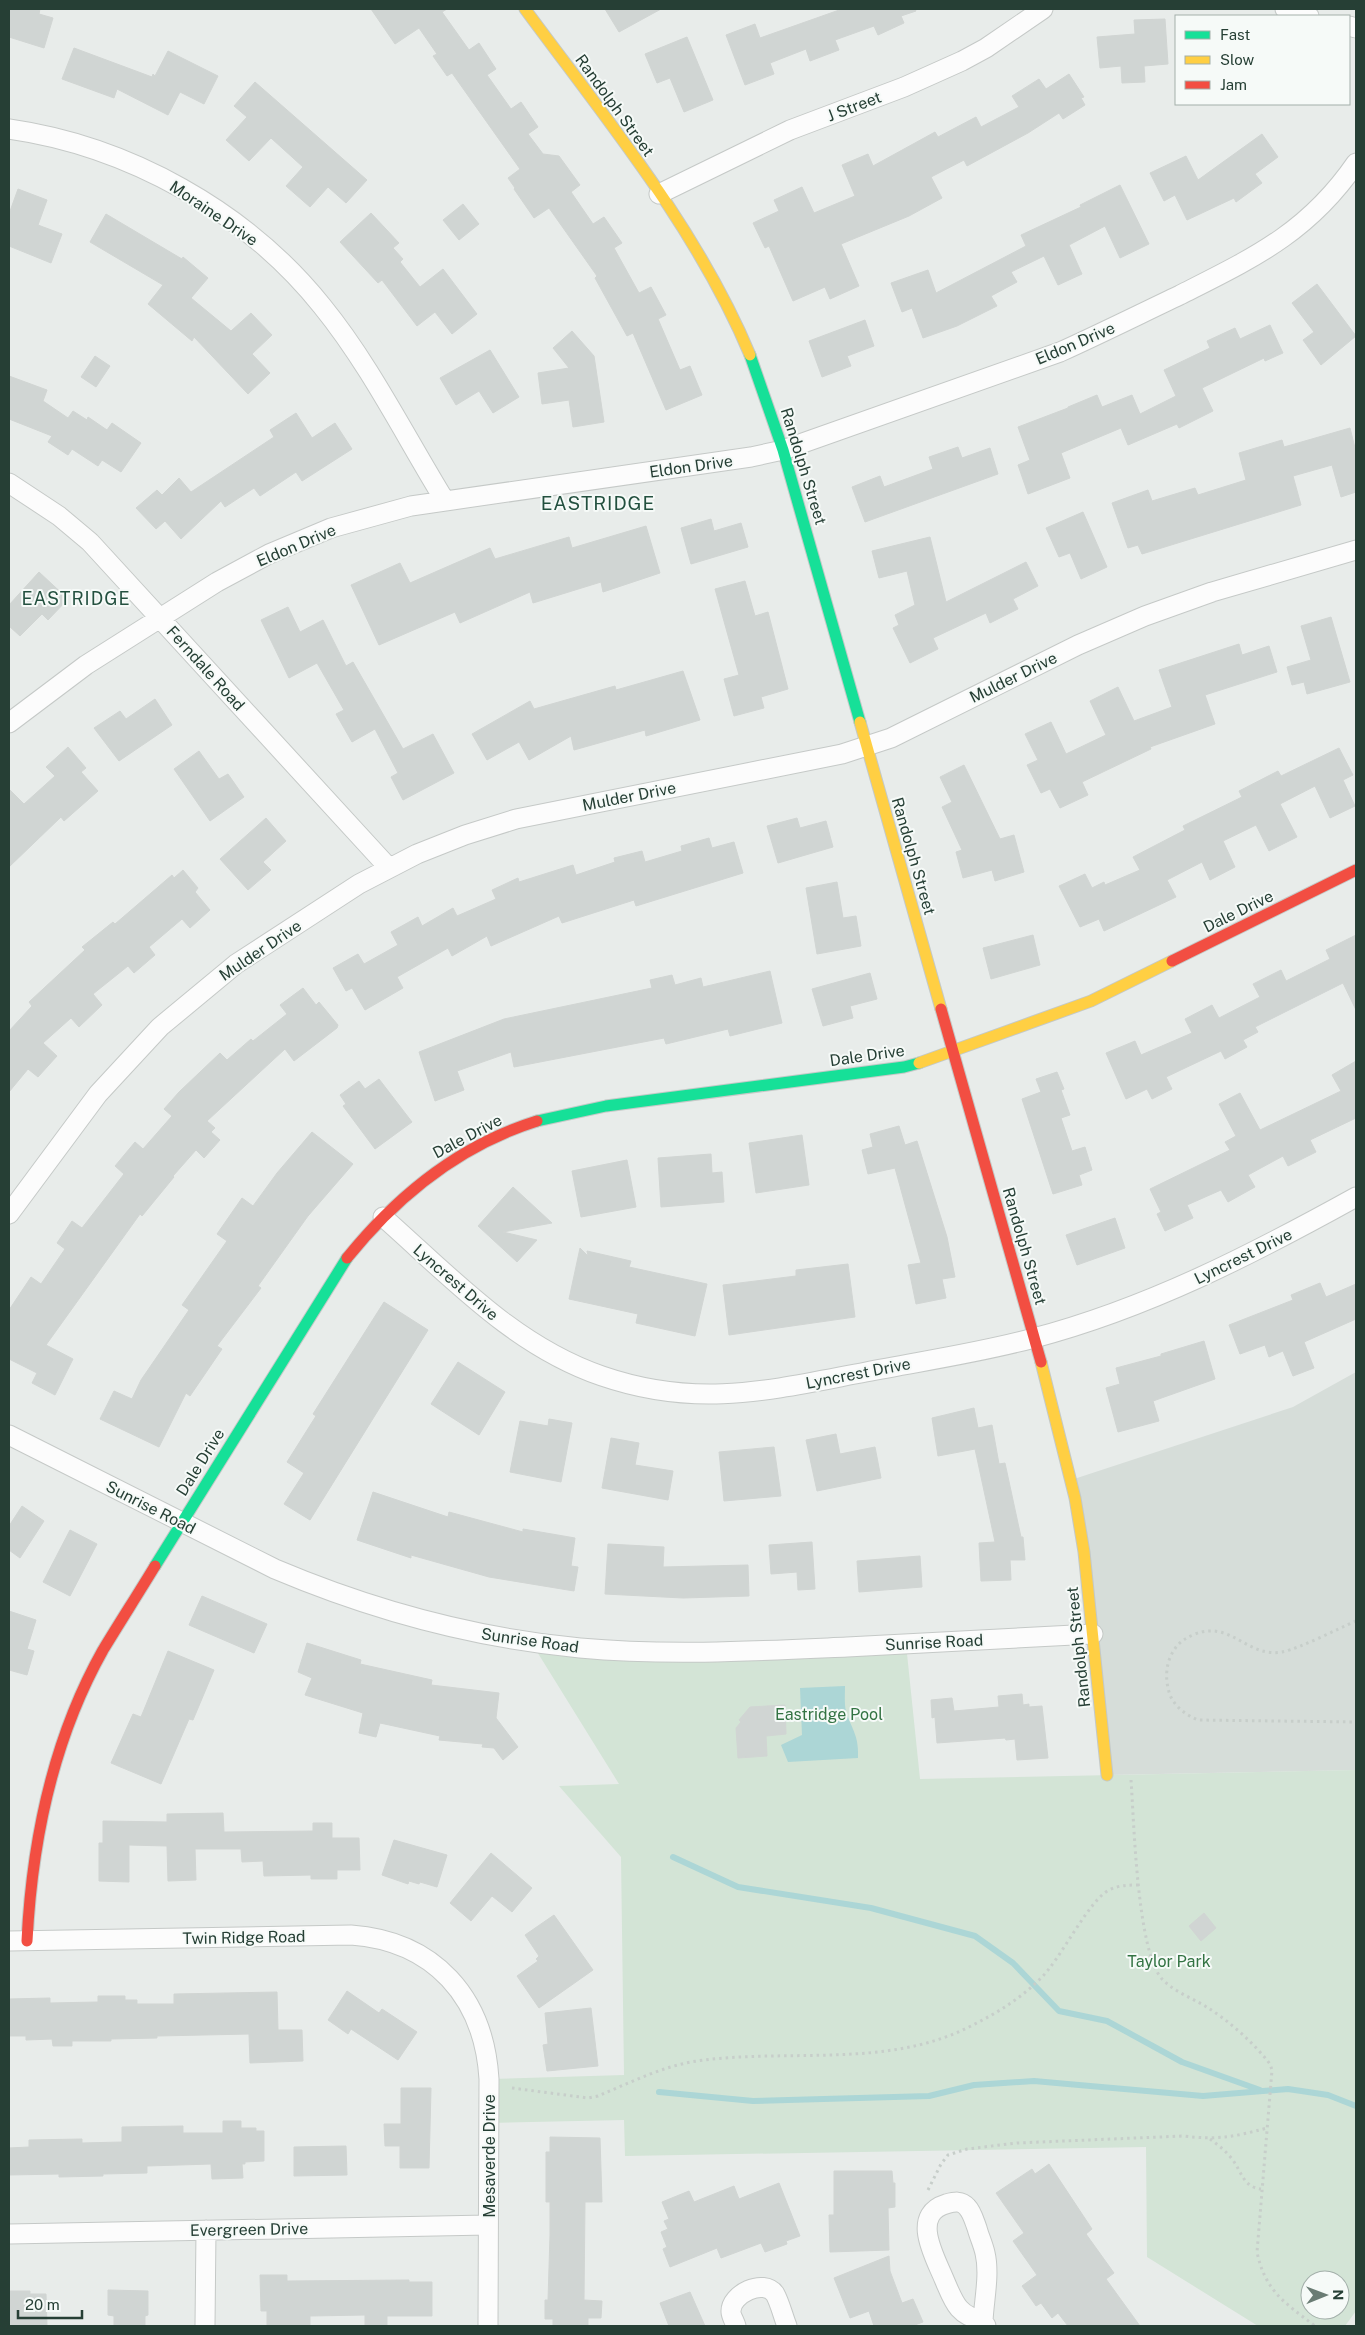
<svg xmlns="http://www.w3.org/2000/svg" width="1365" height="2335" font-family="'Public Sans',sans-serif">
  <rect width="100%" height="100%" fill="#e8ecea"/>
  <!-- built -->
  <path fill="#d6ddd9" d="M1356,1372v398l-249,5 -36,-295 222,-73z"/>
  <!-- green -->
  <path fill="#d3e4d6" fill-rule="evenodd" d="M531,1642l49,6 326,-4 14,135 436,-9v541l-11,15h-87l-111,-69 -1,-110 -521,9 -1,-36 -135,3v-44l135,-4 -3,-218 -62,-71 60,-2zM1310,2280h30v30h-30z"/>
  <!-- water -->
  <path fill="#acd6d6" d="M845,1686c0,9 -1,21 2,29 7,17 12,24 11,43l-70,4 -7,-17 21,-10 -2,-47z"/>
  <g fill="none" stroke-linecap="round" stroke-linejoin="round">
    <!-- stream -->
    <path stroke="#acd6d6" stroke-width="6" d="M673,1857l65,30 133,21 104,28 38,27 46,48 48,10 75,41 78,28
      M659,2092l94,9 176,-5 45,-11 60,-4 169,15 85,-7 40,6 28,11"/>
  </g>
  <!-- building -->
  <path fill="#d0d5d3" stroke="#d1d5d3" d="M9,9h31l-1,5 14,4 -9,30 -35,-11z
    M371,9h76l-5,3 27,38 10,-7 17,26 -9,6 24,34 10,-7 17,25 -10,7 15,20 16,2 21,29 -9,7 22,32 11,-7 18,26 -8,5 25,45 12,-6 15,28 -8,4 22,51 10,-4 12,29 -36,15 -33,-77 -6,3 -32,-58 2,-2 -48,-68 -15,10 -20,-29 1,-1 -7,-10 12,-9 -68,-96 -5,3 -14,-20 4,-2 -18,-26 -24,16z
    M605,9h56l-42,23z
    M842,9h73l1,2 -15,5 3,7 -26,12 -4,-9 -39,14 4,10 -29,11 -4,-12 -36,14 4,11 -29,11 -19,-50 29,-11 5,14z
    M1165,19l3,45 -24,2 1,16 -23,1 -1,-17 -21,2 -3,-31 38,-3 -1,-14z
    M687,37l26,63 -29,12 -14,-34 -13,5 -12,-29z
    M74,48l78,29 1,-3 2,2 13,-25 50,25 -14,28 -24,-12 -12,23 -51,-26 -3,9 -52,-19z
    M1069,74l15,23 -3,1 4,7 -22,14 -4,-6 -31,20 -61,33 -3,-6 -33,17 11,21 -33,18 -68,28 18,42 -29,13 -5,-12 -32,14 -24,-55 -4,2 -12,-25 26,-12 -5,-11 28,-13 12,26 41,-17 -13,-31 26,-11 5,12 62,-34 3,5 38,-20 5,10 38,-20 -7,-11 27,-17 7,10z
    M255,82l112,98 -21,23 -18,-16 -18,20 -24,-21 17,-19 -32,-29 -22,23 -23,-21 21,-23 -13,-11z
    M1262,134l16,23 -23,17 7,9 -26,19 -2,-4 -47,22 -12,-25 -11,6 -14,-28 36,-17 12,24z
    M1120,185l29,59 -29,14 -15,-32 -36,19 13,29 -24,11 -14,-29 -33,16 6,10 -26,14 6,10 -40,20 -34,12 -11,-30 -10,4 -11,-29 37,-13 8,23 90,-47 -5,-11 60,-28 -1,-2z
    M18,189l29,11 -9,25 24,9 -11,29 -42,-17v-32z
    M463,204l16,20 -20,16 -16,-20z
    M371,213l28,30 -6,5 10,11 -3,3 20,25 23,-18 34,45 -25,20 -17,-22 -18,14 -35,-46 -4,3 -38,-41z
    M106,214l76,45 1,-2 25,21 -17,20 40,33 20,-18 21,22 -20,19 18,19 -22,21 -54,-57 -2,4 -44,-37 15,-19 -73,-43z
    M1317,284l39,52 -35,29 -18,-25 11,-8 -22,-29z
    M865,320l9,26 -27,10 4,10 -29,11 -13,-36z
    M1270,325l13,28 -18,8 -1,-3 -62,30 11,23 -34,17 -2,-4 -49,21 -7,-17 -60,25 9,25 -42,16 -10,-29 12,-5 -12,-33 50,-19v-1l29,-12 5,12 30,-12 8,19 36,-18 -12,-26 46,-22 -3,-7 28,-13 5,11z
    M572,331l22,25 10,66 -31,5 -4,-27 -27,4 -4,-31 31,-5 -16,-20z
    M490,350l29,47 -26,16 -14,-22 -23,14 -16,-27z
    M95,356l15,10 -14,21 -15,-10z
    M9,376l38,14 -4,11 25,17 5,-7 14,9 1,-3 19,13 5,-7 29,20 -20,29 -19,-12 -4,6 -26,-17 -4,6 -20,-13 4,-6 -43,-17z
    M296,413l16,25 23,-15 17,26 -50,32 -6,-9 -36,24 -6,-8 -29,19 -4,-6 -40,38 -16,-18 -9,8 -20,-21 21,-18 5,5 17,-17 12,14 83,-55 -4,-7z
    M1350,428l6,24v40l-15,5 -9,-32 -39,11 8,29 -159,49 -4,-9 -10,3 -16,-45 36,-13 4,11 43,-13 3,7 48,-15 -7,-27 43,-13 2,7z
    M958,447l4,11 28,-10 8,26 -133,48 -13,-35 28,-11 4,11 49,-18 -4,-12z
    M1083,512l24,55 -26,12 -11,-26 -11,4 -13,-29z
    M711,519l3,12 27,-8 7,24 -57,17 -10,-36z
    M646,526l14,47 -57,19 -2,-10 -68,21 -3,-11 -70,31 -5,-11 -76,33 -28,-60 49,-22 10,20 80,-35 5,11 74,-22 3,11z
    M930,537l16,65 80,-40 12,24 -25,13 5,10 -28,14 -4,-10 -53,25 5,11 -28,14 -17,-35 6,-3 -4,-10 20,-10 -8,-34 -28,7 -7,-27z
    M39,572l29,27 -20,21 -6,-6 -22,22 -11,-10v-21z
    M745,581l10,35 13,-4 20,77 -27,8 3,11 -30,8 -10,-37 15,-4 -24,-86z
    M288,607l12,25 23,-12 23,46 7,-4 50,87 30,-15 21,39 -51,27 -12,-23 7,-4 -23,-44 -23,13 -16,-28 8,-4 -27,-47 -28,15 -28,-58z
    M1331,617l19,65 -43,12 -3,-12 -12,3 -5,-18 24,-7 -10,-34z
    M1239,644l3,11 27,-9 8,26 -72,23 10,29 -65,23 1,2 -69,33 6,13 -28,13 -10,-19 -9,4 -14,-28 11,-5 -13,-26 26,-12 15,32 40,-19 -16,-34 28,-14 16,34 38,-14 -13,-37z
    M683,671l17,49 -54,16 -1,-6 -71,20 -3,-14 -42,24 -10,-18 -32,18 -15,-26 58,-33 4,8 81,-23 1,4z
    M155,699l17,26 -53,36 -25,-33 26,-17 6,8z
    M68,747l18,21 -5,4 17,19 -34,30 -3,-4 -52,50v-78l15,15 31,-28 -9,-9z
    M1339,748l14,27 -10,5 12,26 -25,12 -15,-32 -35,18 17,33 -28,14 -13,-26 -33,16 12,26 -25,13 -8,-18 -35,18 9,17 -72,34 -5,-12 -19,8 -21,-41 26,-12 7,14 12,-6 1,3 35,-15 -7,-13 52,-27 -2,-4 59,-29 -3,-6 39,-20 3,5z
    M199,751l20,28 9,-5 16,23 -34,24 -36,-52z
    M964,765l36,74 14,-4 10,37 -29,9 -3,-11 -29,8 -7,-26 6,-2 -20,-43 10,-5 -12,-25z
    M266,818l20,23 -23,21 8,8 -23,20 -28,-31z
    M797,818l3,10 26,-7 7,26 -55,16 -11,-37z
    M709,838l3,10 22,-6 9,31 -107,33 -2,-6 -72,23 -3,-7 -68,30 -4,-10 -35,20 -4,-8 -51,29 6,11 -38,22 -13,-22 -6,3 -13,-23 25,-14 6,10 34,-19 -7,-13 27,-15 4,9 31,-18 4,8 39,-17 -4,-9 26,-12 1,4 54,-17 3,10 39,-13 -1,-4 28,-7 3,11 37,-11 -1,-5z
    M183,870l15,18 -3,4 15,18 -20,18 -8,-9 -33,28 6,8 -21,18 -6,-7 -35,28 9,11 -23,22 -8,-9 -28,25 14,13 -19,21 -10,-8 -19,23v-61l23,-25 -3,-4 56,-52 -3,-3 31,-25 2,2 57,-49 2,3z
    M837,882l6,36 13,-2 5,30 -44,8 -11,-66z
    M1033,935l7,30 -49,14 -8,-31z
    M1356,935v75l-13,-27 -88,44 3,5 -15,8 4,7 -22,12 -4,-8 -55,26 6,12 -20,10 -5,-10 -21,10 -20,-46 29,-12 6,14 51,-22 -7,-14 27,-14 7,13 41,-21 -7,-13 28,-14 5,11 44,-22 -4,-9z
    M770,971l12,52 -52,13 -2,-7 -62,15 -2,-6 -150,29 -3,-15 -54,19 7,19 -29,11 -16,-49 85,-33 148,-31 -2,-8 22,-5 3,10 26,-7 2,9z
    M870,973l7,26 -27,7 3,12 -30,8 -11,-37z
    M303,988l13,17 3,-3 19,23 -1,3 -43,33 -9,-12 -78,72 8,7 -4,4 9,8 -16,18 -8,-8 -23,26 1,1 -32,39 -2,-2 -94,131 27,14 -18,36 -23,-12 5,-10 -28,-14v-49l22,-33 10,7 24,-35 -8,-6 15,-22 10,7 42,-54 -9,-8 20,-24 8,7 29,-33 -8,-7 15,-17 41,-39 7,7 24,-21 2,2 34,-27 -7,-9z
    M1356,1061v57l-46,22 6,12 -28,14 -5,-10 -35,19 7,12 -27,15 -7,-12 -34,15 6,13 -28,13 -8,-17 4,-2 -11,-23 80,-39 -5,-8 11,-6 -17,-32 21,-11 20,37 81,-39 -9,-16z
    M1057,1072l7,17 -3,1 9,25 -9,3 11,33 13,-4 7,23 -13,5 3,10 -29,9 -31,-95 19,-7 -5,-13z
    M379,1079l33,43 -37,27 -32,-43 3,-2 -6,-9 19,-14 6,8z
    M899,1126l6,19 12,-4 30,96 8,40 -13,2 4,19 -30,6 -8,-39 13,-2 -26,-95 -27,6 -6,-24 11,-3 -3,-13z
    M312,1132l41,32 -45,52 -50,70 3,2 -44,58 5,3 -32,47 -4,-3 -27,54 -59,-28 14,-28 18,8 9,-19 48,-70 -7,-5 45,-64 -10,-7 25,-36 11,8 24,-33z
    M802,1135l7,50 -53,8 -7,-50z
    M711,1154l1,19 10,-1 2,30 -63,5 -3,-49z
    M627,1160l9,47 -55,10 -9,-46z
    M513,1187l39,36 -49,9 34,8 -20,22 -39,-36z
    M1115,1218l10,30 -48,17 -11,-30z
    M580,1248l8,8 -1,-5 44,10 -2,6 78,17 -12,52 -59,-13 2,-9 -69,-15z
    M848,1264l7,53 -126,18 -6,-50 73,-9v-6z
    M1320,1283l6,14 30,-13v35l-52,23 10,26 -21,8 -10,-25 -14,6 -4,-12 -25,9 -11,-29 64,-25 -2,-5z
    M384,1302l44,28 -118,190 -26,-16 20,-31 -17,-11 29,-46 -3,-2z
    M1204,1341l11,38 -62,22 6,20 -41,11 -12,-44 14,-4 -4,-16 45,-12v-2z
    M458,1362l47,30 -26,43 -48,-31z
    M974,1408l4,20 14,-3 7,39 6,-1 16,74h2l2,23h-15l1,20 -30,1 -2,-38 16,-1 -20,-93 -37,7 -6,-38z
    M549,1419l23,4 -11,59 -51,-10 10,-51 28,5z
    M836,1434l4,20 35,-7 6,31 -64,13 -11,-51z
    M611,1438l28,5 -4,22 38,6 -5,29 -66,-12z
    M774,1447l7,49 -57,5 -5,-49z
    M373,1492l75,25 1,-5 74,20v-3l52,9 -4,28 7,1 -4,24 -85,-14 -78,-22v3l-54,-18z
    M22,1506l22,15 -24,37 -11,-8v-24z
    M70,1530l27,14 -27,52 -27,-14z
    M812,1542l3,47 -17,1 -1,-18 -26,2 -2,-29z
    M608,1544l56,3 -1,20 85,-2 1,31 -66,2 -78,-4z
    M920,1556l2,31 -63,5 -2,-31z
    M202,1596l65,28 -13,29 -65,-28z
    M9,1611l27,9 -9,29 7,2 -7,24 -18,-5z
    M307,1643l54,17 -1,4 72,16 -1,5 68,8 -3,25 22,29 -15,13 -9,-12 -12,-1 1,-3 -44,-4 1,-4 -60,-13 -4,14 -17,-4 4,-20 -58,-18 7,-17 -14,-6z
    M168,1651l46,19 -21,50 -4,-1 -28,65 -50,-21 22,-49 8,3z
    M1022,1694l1,11 6,-1v3l13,-1 6,52 -31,2 -2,-21 -9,1 -1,-2 -68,5 -2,-26 -3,1 -1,-18 21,-2 2,13 45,-4 -1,-11z
    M785,1705l1,29 -20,2 1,20 -29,2 -2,-30 5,-6 -2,-2 11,-13z
    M223,1813l1,19 89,-1v-8h19v15h27l1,32h-23v9h-26v-4l-47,1 -1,-15 -21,1 -1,-13h-46l1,31 -28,1 -1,-35 -38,-1v37l-30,-1v-38h4v-22l64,1v-8z
    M394,1840l53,15 -10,32 -17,-5 -1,2 -10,-3 -1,3 -26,-9z
    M491,1853l41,35 -20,24 -20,-16 -21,25 -21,-18z
    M1204,1913l12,15 -15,13 -12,-15z
    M554,1915l39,55 -54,38 -22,-32 21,-15 -2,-2 3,-3 -14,-21z
    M347,1991l32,22 3,-4 35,23 -19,28 -47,-31 -3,5 -20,-14z
    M277,1992l1,38h24l1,31 -53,2 -1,-29 -92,2v2l-46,1v2h-39v5h-19l-1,-7 -26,1v-4h-17v-37l41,-1v5l48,-1v-6h27v4h12v4h37v-10z
    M591,2008l7,58 -51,5 -4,-26 5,-1 -3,-31z
    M401,2088h30l-2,80h-29v-22h-15l-1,-22h17z
    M223,2121h18v7h15v3h8v30l-19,1v2h-3l1,14 -31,1 -1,-15 -64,2v7l-44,1v2l-44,1v-3l-50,1v-27l20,-1v-7l53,-1v4l40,-1v-15l61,-1v7h40z
    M550,2137l50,1 2,64h-17l-1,98 18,1 -1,17h-13v8h-35v-7h-8v-19h3l2,-65v-33h-4v-50h4z
    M346,2146l1,29 -53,1v-29z
    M1049,2164l43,65 -6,5 28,39 -8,6 34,47h-72l-10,-13 -6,5 -11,-15 -5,3 -14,-20 15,-11 -24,-34 11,-8 -28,-40 36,-24 3,5z
    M834,2171h58l1,12h2v24l-7,1 1,42 -59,2 -1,-37h5z
    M779,2183l21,53 -14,5 1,3 -22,8 -4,-9 -40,15 -4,-10 -47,19 -7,-18 4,-2 -6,-15 7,-3 -4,-8 5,-2 -7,-17 27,-11 5,11 40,-16 5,13z
    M889,2256l1,15 12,32 11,-4 10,23 -11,4h-38l-5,-15 -19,7 -16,-40z
    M260,2275h27v6l122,-1v2h23v34h-45v9h-22v-10l-55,1v10h-43v-15h-6z
    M108,2290l40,1v24l-3,1v10h-31v-10l-6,-1z
    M9,2291h21v3h16l1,32h-38z
    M690,2292l15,34h-36l-9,-23z"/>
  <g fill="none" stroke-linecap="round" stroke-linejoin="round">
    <!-- street casing -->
    <g stroke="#c5c9c7" stroke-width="21">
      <path id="street" d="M1285,9l24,7
        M1349,26l7,2
        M9,129c119,17 237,82 313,177 48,59 83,130 123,195
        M659,194l131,-64 114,-43 58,-26 24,-13 57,-39
        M9,483l50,33 31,26 299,326
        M9,723l77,-58 131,-83 52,-28 62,-26 80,-22 340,-49 32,-7 277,-98c40,-18 80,-38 120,-57 73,-37 128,-62 176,-132
        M9,1214l89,-120 62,-67 76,-63 123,-80 58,-30 48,-19 51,-16 326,-65 49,-16 187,-93 67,-29 67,-24 144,-42
        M383,1217c68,60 131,129 219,159 96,33 168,14 264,-4 56,-11 113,-19 168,-34 114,-30 219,-84 322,-141
        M9,1435l266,134c97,41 200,69 305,79 89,8 178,3 267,-1 82,-5 164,-9 246,-13
        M9,1941l342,-6c83,6 133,62 138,144l-1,247
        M9,2234l479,-9
        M983,2321c1,-21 7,-47 2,-68 -2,-9 -6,-17 -8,-25 -3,-8 -5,-16 -10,-21 -6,-7 -13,-5 -21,-3 -36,11 -11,53 -2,75 10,23 13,36 39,42l3,5
        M205,2326l1,-96
        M736,2326c-1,-4 -5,-10 -5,-14 -1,-18 33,-34 44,-18 5,9 8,22 12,32"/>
    </g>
    <!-- fast casing -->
    <g stroke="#c4c9c7" stroke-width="13">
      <path id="fast" d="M750,355l33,95 77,272
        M537,1121l69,-15 298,-39 15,-4
        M155,1566l192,-308"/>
    </g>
    <!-- slow casing -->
    <g stroke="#c4c9c7" stroke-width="13">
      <path id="slow" d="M525,9c81,110 172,219 225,346
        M860,722l81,287
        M919,1063l172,-62 81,-40
        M1041,1362l34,136 9,54 23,223"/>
    </g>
    <!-- jam casing -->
    <g stroke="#c4c9c7" stroke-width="13">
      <path id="jam" d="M1172,961l184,-91
        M941,1009l100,353
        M347,1258c50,-62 113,-113 190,-137
        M27,1941c5,-101 26,-202 76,-291 17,-28 35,-56 52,-84"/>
    </g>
    <!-- path -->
    <path stroke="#c7ceca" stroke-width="3" stroke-dasharray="2.5 4" stroke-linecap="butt" d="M1356,1621c-19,8 -55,27 -74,31 -35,6 -51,-32 -87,-18 -9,4 -16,8 -21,16 -9,14 -9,30 -4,45 5,12 16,20 28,25l158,2
      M1131,1780c3,40 6,175 32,200 12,12 27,17 42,26 23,14 48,36 65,58l2,6 -15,182c8,39 28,51 58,74
      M512,2088l76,10 10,-2c31,-13 65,-30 99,-35 89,-13 188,8 272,-34 26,-13 50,-27 71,-48 21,-20 48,-78 69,-89 10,-5 19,-5 30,-5
      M1210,2139c8,6 16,12 22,20 10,13 11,28 29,30
      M928,2190l13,-26 7,-9 19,-6 50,-6 166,-7c34,4 51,1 84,-8"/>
    <!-- street -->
    <use href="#street" stroke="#fcfcfc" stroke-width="19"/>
    <!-- fast -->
    <use href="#fast" stroke="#16e098" stroke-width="11"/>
    <!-- slow -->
    <use href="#slow" stroke="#ffcf43" stroke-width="11"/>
    <!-- jam -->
    <use href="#jam" stroke="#f24e42" stroke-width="11"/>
  </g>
  <g text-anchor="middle" stroke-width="4" stroke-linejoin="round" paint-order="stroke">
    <!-- street labels -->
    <g font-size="16" fill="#263f35" stroke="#f6faf8">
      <text transform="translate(615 105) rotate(54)" y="6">Randolph Street</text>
      <text transform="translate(854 106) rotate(-21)" y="6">J Street</text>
      <text transform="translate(214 213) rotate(34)" y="6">Moraine Drive</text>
      <text transform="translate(1075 343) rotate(-23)" y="6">Eldon Drive</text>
      <text transform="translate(691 466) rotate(-8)" y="6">Eldon Drive</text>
      <text transform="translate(804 466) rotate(73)" y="6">Randolph Street</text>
      <text transform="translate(296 545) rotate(-23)" y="6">Eldon Drive</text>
      <text transform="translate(206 668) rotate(48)" y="6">Ferndale Road</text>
      <text transform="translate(1013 677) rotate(-26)" y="6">Mulder Drive</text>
      <text transform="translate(629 796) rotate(-11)" y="6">Mulder Drive</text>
      <text transform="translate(914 856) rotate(74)" y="6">Randolph Street</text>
      <text transform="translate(1238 911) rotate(-26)" y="6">Dale Drive</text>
      <text transform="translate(260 950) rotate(-34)" y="6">Mulder Drive</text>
      <text transform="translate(867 1055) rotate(-8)" y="6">Dale Drive</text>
      <text transform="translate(467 1136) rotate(-28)" y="6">Dale Drive</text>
      <text transform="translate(1025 1246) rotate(74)" y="6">Randolph Street</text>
      <text transform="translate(1243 1256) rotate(-26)" y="6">Lyncrest Drive</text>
      <text transform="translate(456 1282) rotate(41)" y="6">Lyncrest Drive</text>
      <text transform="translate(858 1373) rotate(-11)" y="6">Lyncrest Drive</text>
      <text transform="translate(200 1462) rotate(-58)" y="6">Dale Drive</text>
      <text transform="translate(151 1507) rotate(27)" y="6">Sunrise Road</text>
      <text transform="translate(530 1640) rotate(8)" y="6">Sunrise Road</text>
      <text transform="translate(934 1642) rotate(-3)" y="6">Sunrise Road</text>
      <text transform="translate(1078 1647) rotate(-96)" y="6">Randolph Street</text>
      <text transform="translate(244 1937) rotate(-1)" y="6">Twin Ridge Road</text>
      <text transform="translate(489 2156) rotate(-90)" y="6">Mesaverde Drive</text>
      <text transform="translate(249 2229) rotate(-1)" y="6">Evergreen Drive</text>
    </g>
    <!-- park labels -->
    <g font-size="16" fill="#337343" stroke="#f6faf8">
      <text x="829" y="1720">Eastridge Pool</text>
      <text x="1169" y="1967">Taylor Park</text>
    </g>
    <!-- neighbourhood labels -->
    <g font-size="18" letter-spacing="1" fill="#23503f" stroke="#f6faf8">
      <text x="76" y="605">EASTRIDGE</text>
    </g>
    <!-- quarter labels -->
    <g font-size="19" letter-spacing="1" fill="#23503f" stroke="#f6faf8">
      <text x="598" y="510">EASTRIDGE</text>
    </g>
  </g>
  <!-- border -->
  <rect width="1365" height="2335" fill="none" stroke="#263f35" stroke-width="20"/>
  <!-- legend -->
  <rect x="1175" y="15" width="175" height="90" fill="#f6faf8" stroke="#a3afaa"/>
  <rect x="1185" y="31" width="25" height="8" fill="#16e098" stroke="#a3afaa"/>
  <text x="1220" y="40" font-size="15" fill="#263f35">Fast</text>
  <rect x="1185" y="56" width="25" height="8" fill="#ffcf43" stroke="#a3afaa"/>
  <text x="1220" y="65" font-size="15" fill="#263f35">Slow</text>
  <rect x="1185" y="81" width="25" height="8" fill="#f24e42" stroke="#a3afaa"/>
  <text x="1220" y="90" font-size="15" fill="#263f35">Jam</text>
  <!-- north arrow -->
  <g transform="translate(1325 2295) rotate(89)"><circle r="24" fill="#f6faf8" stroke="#a3afaa"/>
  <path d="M0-4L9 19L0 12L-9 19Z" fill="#6a7c74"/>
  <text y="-8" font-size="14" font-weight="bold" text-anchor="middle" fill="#263f35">N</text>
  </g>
  <!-- scale -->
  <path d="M18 2310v8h64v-8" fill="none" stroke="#263f35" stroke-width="2.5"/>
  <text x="25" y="2310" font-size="15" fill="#263f35" stroke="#f6faf8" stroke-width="4" paint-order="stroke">20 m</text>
</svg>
